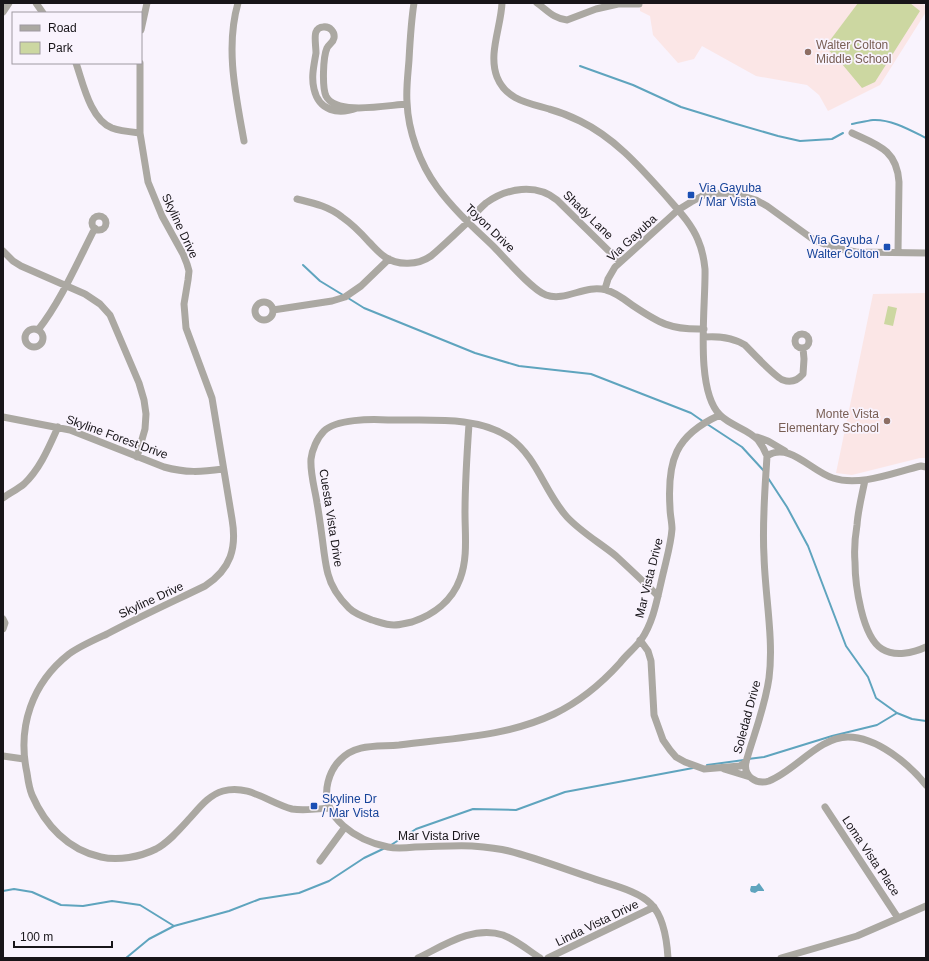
<svg xmlns="http://www.w3.org/2000/svg" width="929" height="961" font-family="Helvetica,sans-serif">
  <rect width="100%" height="100%" fill="#f9f3fd"/>
  <!-- education -->
  <path fill="#fbe6e6" d="M640,3h282l4,4v5l-46,73 -52,26 -9,-16 -12,-10 -51,-9 -54,-30 -8,13 -16,4 -25,-28 -3,-19 -10,-5z
    M926,293v165h-6l-68,17 -16,-2 37,-179z"/>
  <!-- green -->
  <path fill="#ccd7a1" d="M858,3h52l10,8 -45,71 -13,6 -25,-30 -12,-11z
    M888,306l9,2 -4,18 -9,-2z"/>
  <!-- water -->
  <path fill="#5fa4be" d="M759,883l5,7v1h-6l-3,2 -4,-1 -1,-2 1,-4h5z"/>
  <g fill="none" stroke-linecap="round" stroke-linejoin="round">
    <!-- stream -->
    <path stroke="#5fa4be" stroke-width="2" d="M580,66l53,19 48,22 52,16 45,13 22,5 32,-2 11,-6
      M852,124c6,-1 14,-3 21,-4 18,-1 37,10 53,18
      M303,265l17,16 23,14
      M348,298l16,10 111,45 44,13 72,8 100,39 13,9
      M707,424l35,23 22,24
      M768,478l19,29 21,39 38,100 22,31 8,21 21,15 15,6 14,2
      M748,759l16,-2 68,-21 45,-11 20,-12
      M707,765l37,-5
      M391,845l25,-16 57,-20 43,1 49,-18 128,-24
      M3,891l11,-2 18,3 29,13 22,1 29,-5 28,4 34,21
      M126,958l23,-19 25,-13 55,-15 31,-12 39,-6 30,-12 35,-23 21,-10"/>
    <!-- minor -->
    <path stroke="#aba8a2" stroke-width="7" d="M36,3l7,10
      M238,3c-13,45 -2,93 6,138
      M414,3c-3,19 -4,38 -5,57 -1,14 -3,28 -2,42 1,29 13,62 30,85 16,22 36,40 56,59 12,12 39,44 53,49 20,7 39,-11 60,-5 9,2 18,9 26,15 27,18 38,25 72,24
      M502,3c-1,24 -14,51 -5,74 9,23 32,26 52,32 11,3 21,7 31,12 35,17 60,46 86,75 12,14 25,27 32,44 4,9 6,19 7,29 1,36 -11,120 15,146 11,11 28,14 38,25 4,5 7,11 9,16 22,-15 45,16 66,22 27,9 62,-6 88,-12l5,1
      M537,3c10,7 17,16 30,17l29,-11 22,-5h21
      M3,12l6,-9
      M141,30l6,-27
      M76,63c7,20 14,56 36,65 8,3 19,4 28,5
      M140,63v70l8,49 14,34 21,38 4,10 2,7 -1,9 -4,24 2,24 26,70 20,121c5,29 -1,50 -27,67 -33,16 -66,31 -98,48 -13,6 -27,12 -38,20 -37,29 -52,73 -42,119 1,7 2,15 5,22 13,30 36,55 69,62 17,4 39,0 55,-8 13,-7 24,-20 34,-31 10,-11 19,-23 33,-27 26,-7 46,12 69,18 12,2 25,0 37,-1
      M357,108c-19,7 -38,3 -43,-19 -3,-12 0,-24 2,-36 0,-6 -2,-17 0,-21 1,-3 4,-5 7,-5 7,-1 12,5 11,11 -1,5 -5,6 -7,10 -4,9 -5,39 -1,48 10,20 62,9 81,8
      M852,133c26,12 45,17 47,49l-1,70
      M297,199c16,4 31,7 45,18 10,7 19,16 27,25 5,5 10,11 16,15 13,9 33,8 46,-1 12,-10 24,-22 36,-33 6,-7 12,-14 19,-20 21,-15 50,-20 71,-3l63,62
      M92 223a7 7 0 1 1 14 0a7 7 0 1 1-14 0Z
      M3,251l10,10 8,5 64,28 15,10 10,11 29,68 5,17 2,14 -1,15 -8,28
      M605,289l3,-10 7,-12 63,-57 13,-8 13,-7 17,-2 15,1 20,6 11,6 47,34 21,8 21,4 70,1
      M255 311a9 9 0 1 1 18 0a9 9 0 1 1-18 0Z
      M273,310l59,-9 13,-4 16,-11 28,-27
      M25 338a9 9 0 1 1 18 0a9 9 0 1 1-18 0Z
      M38,330c23,-29 40,-69 57,-102
      M795 341a7 7 0 1 1 14 0a7 7 0 1 1-14 0Z
      M704,337c15,-1 28,0 41,8 8,8 30,32 38,35 8,3 15,0 20,-6l1,-15 -1,-11
      M3,417l67,13 94,37c22,6 37,5 59,2
      M469,424c-2,29 -4,59 -4,89 0,22 3,45 -5,66 -8,22 -27,36 -48,43 -6,1 -12,3 -18,3 -7,0 -15,-3 -22,-5 -8,-3 -17,-6 -23,-12 -9,-9 -18,-22 -21,-34 -2,-7 -3,-15 -4,-22 -2,-16 -4,-32 -7,-49 -2,-14 -7,-29 -6,-44 1,-9 6,-21 13,-28 12,-12 47,-12 64,-11 38,1 90,-5 122,18 27,19 35,55 57,79 14,15 33,26 49,39 14,13 28,26 42,40
      M757,437l11,4 17,10
      M767,456c-2,34 -5,67 -3,100 1,39 10,84 5,122 -4,29 -15,56 -23,84 -3,14 10,23 23,19 26,-10 50,-44 79,-44 29,0 61,27 78,48
      M865,480c-3,15 -7,30 -8,45 -2,12 -3,25 -2,37 0,22 7,75 27,87 13,8 31,4 44,-2
      M3,498c7,-5 15,-9 21,-14 16,-15 25,-37 34,-57
      M3,619l2,4 -2,6
      M640,640l8,11 3,10 3,54 9,25 7,10 6,7 9,5 19,7 36,-3 6,-4
      M3,756l21,3
      M724,769l26,8
      M825,807l73,111
      M320,861l25,-34
      M418,958c25,-12 55,-33 85,-23 13,5 25,15 37,23
      M548,958l106,-51
      M668,958c-1,-17 -4,-41 -17,-54 -13,-14 -44,-20 -62,-27 -27,-9 -53,-19 -80,-26 -12,-3 -24,-4 -37,-5 -19,-1 -38,1 -57,1 -9,1 -18,2 -27,0 -30,-6 -69,-29 -60,-65 2,-8 6,-16 12,-22 16,-17 38,-13 59,-15 52,-7 107,-8 155,-31 25,-12 47,-30 66,-51 6,-8 15,-15 21,-23 14,-20 17,-47 23,-70 3,-13 7,-27 8,-41 0,-7 -2,-14 -2,-21 -3,-47 5,-73 50,-93
      M781,958l76,-22 69,-30"/>
  </g>
  <!-- markers -->
  <g fill="#8d6e63" stroke="#f9f3fd" stroke-width="1.5">
    <circle cx="808" cy="52" r="4"/>
    <circle cx="887" cy="421" r="4"/>
  </g>
  <g fill="#1a4fb4" stroke="#f9f3fd" stroke-width="1.5">
    <rect x="687" y="191" width="8" height="8" rx="2"/>
    <rect x="883" y="243" width="8" height="8" rx="2"/>
    <rect x="310" y="802" width="8" height="8" rx="2"/>
  </g>
  <g text-anchor="middle" stroke-width="3.5" stroke-linejoin="round" paint-order="stroke">
    <!-- education labels -->
    <g font-size="12" fill="#785e54" stroke="#f9f3fd" text-anchor="start">
      <text x="816" y="49">Walter Colton<tspan x="816" dy="14">Middle School</tspan></text>
      <text x="879" y="418" text-anchor="end">Monte Vista<tspan x="879" dy="14">Elementary School</tspan></text>
    </g>
    <!-- transit labels -->
    <g font-size="12" fill="#164399" stroke="#f9f3fd" text-anchor="start">
      <text x="699" y="192">Via Gayuba<tspan x="699" dy="14">/ Mar Vista</tspan></text>
      <text x="879" y="244" text-anchor="end">Via Gayuba /<tspan x="879" dy="14">Walter Colton</tspan></text>
      <text x="322" y="803">Skyline Dr<tspan x="322" dy="14">/ Mar Vista</tspan></text>
    </g>
    <!-- street labels -->
    <g font-size="12" fill="#181519" stroke="#f9f3fd">
      <text transform="translate(588 215) rotate(44)" y="4">Shady Lane</text>
      <text transform="translate(180 226) rotate(65)" y="4">Skyline Drive</text>
      <text transform="translate(490 228) rotate(44)" y="4">Toyon Drive</text>
      <text transform="translate(632 238) rotate(-43)" y="4">Via Gayuba</text>
      <text transform="translate(117 437) rotate(20)" y="4">Skyline Forest Drive</text>
      <text transform="translate(331 518) rotate(81)" y="4">Cuesta Vista Drive</text>
      <text transform="translate(649 578) rotate(-76)" y="4">Mar Vista Drive</text>
      <text transform="translate(151 600) rotate(-25)" y="4">Skyline Drive</text>
      <text transform="translate(747 717) rotate(-75)" y="4">Soledad Drive</text>
      <text x="439" y="840">Mar Vista Drive</text>
      <text transform="translate(871 856) rotate(56)" y="4">Loma Vista Place</text>
      <text transform="translate(597 923) rotate(-26)" y="4">Linda Vista Drive</text>
    </g>
  </g>
  <!-- border -->
  <rect width="929" height="961" fill="none" stroke="#181519" stroke-width="8"/>
  <!-- legend -->
  <rect x="12" y="12" width="130" height="52" fill="#f9f3fd" stroke="#9f9aa2"/>
  <rect x="20" y="25" width="20" height="6" fill="#aba8a2" stroke="#9f9aa2"/>
  <text x="48" y="32" font-size="12" fill="#181519">Road</text>
  <rect x="20" y="42" width="20" height="12" fill="#ccd7a1" stroke="#9f9aa2"/>
  <text x="48" y="52" font-size="12" fill="#181519">Park</text>
  <!-- scale -->
  <path d="M14 941v6h98v-6" fill="none" stroke="#181519" stroke-width="2"/>
  <text x="20" y="941" font-size="12" fill="#181519" stroke="#f9f3fd" stroke-width="3" paint-order="stroke">100 m</text>
</svg>
